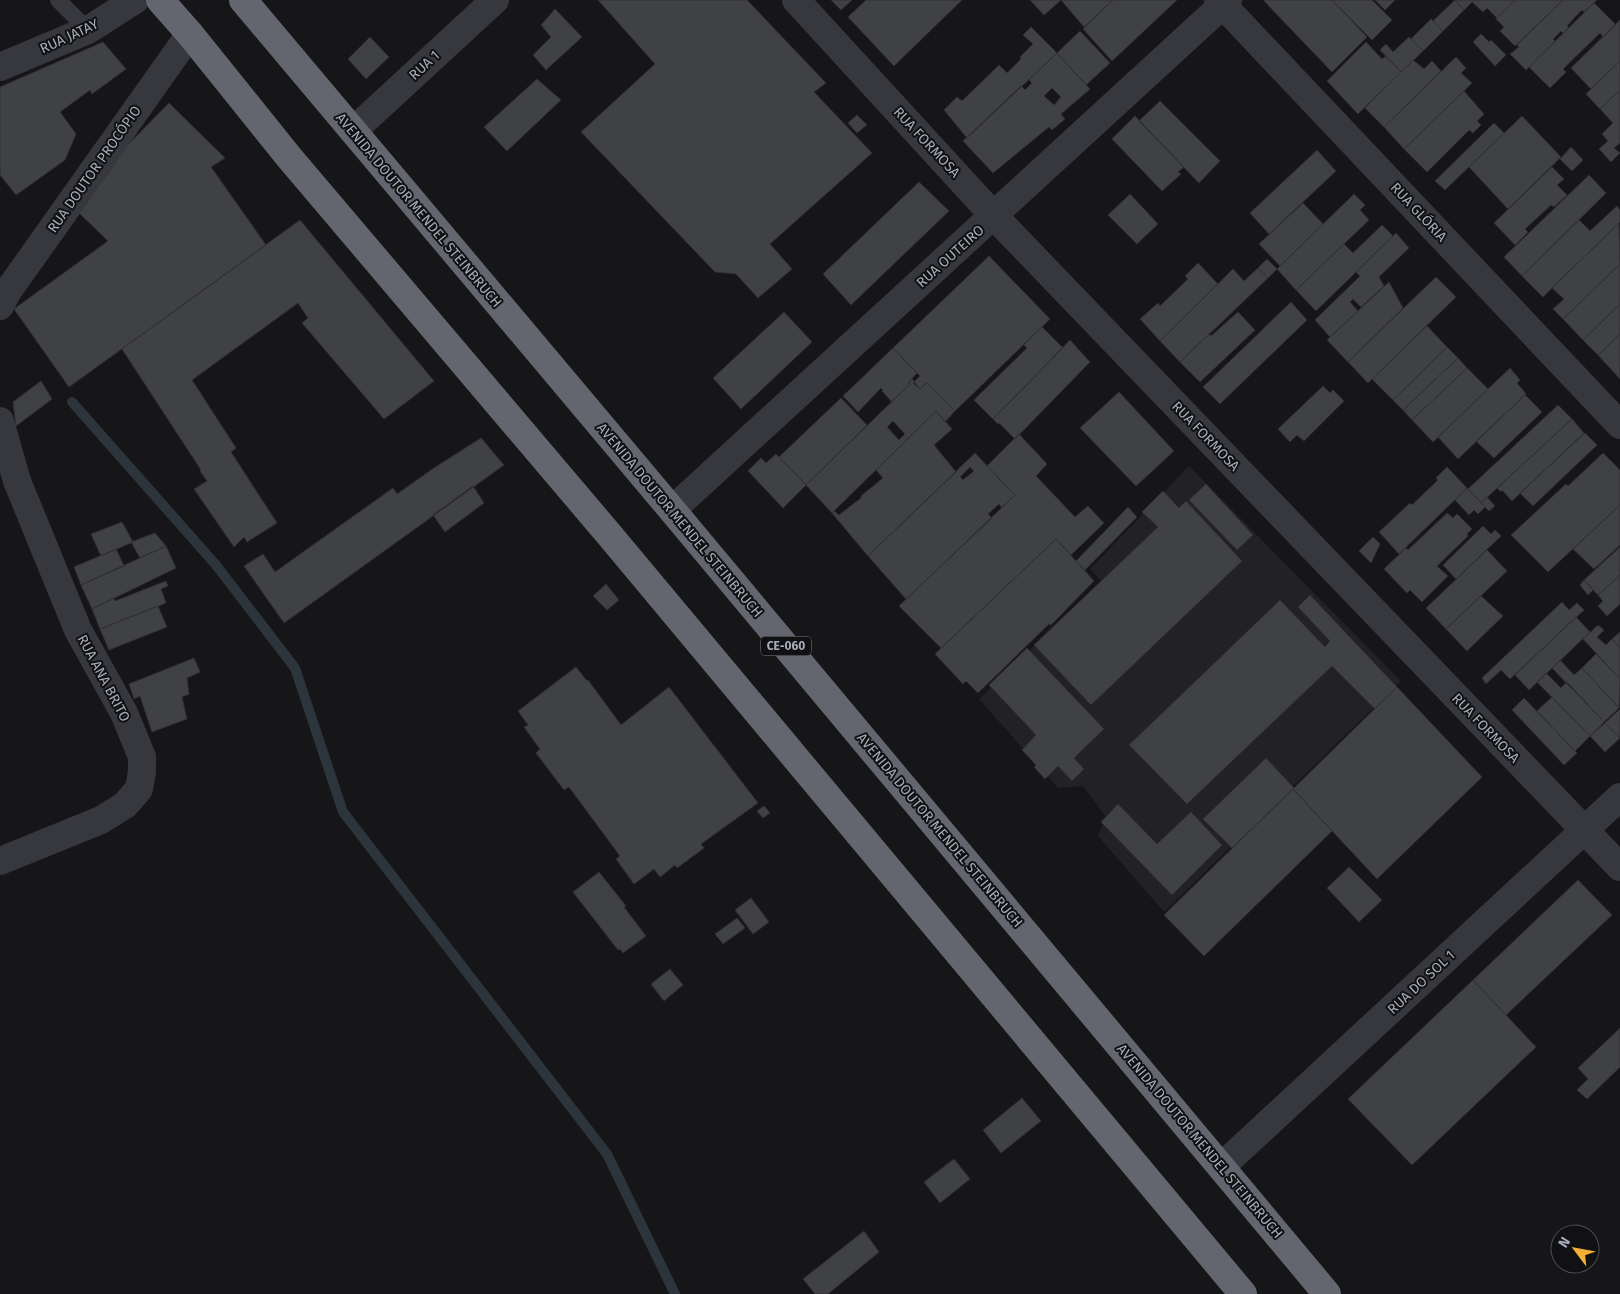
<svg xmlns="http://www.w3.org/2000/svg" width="1620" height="1294" font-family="'Fira Sans',sans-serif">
  <rect width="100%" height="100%" fill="#161618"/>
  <!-- built -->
  <path fill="#222225" d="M1189,466l212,215 -237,231 -66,-76 8,-19 -23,-31 -25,2 -79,-89 122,-118 -11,-12z"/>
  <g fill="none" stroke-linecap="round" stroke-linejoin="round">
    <!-- stream -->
    <path stroke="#2c353c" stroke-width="10" d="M72,402l144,163 79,103 48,144 264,342 68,140"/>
  </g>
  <!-- building -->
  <path fill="#404145" stroke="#303034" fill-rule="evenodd" d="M598,0h149l79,83 -12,9 58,61 -102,91 22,25 -34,29 -22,-24 -21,-2 -134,-140 74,-68z
    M831,0h21l-11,10z
    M866,0h96l-68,66 -46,-49z
    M1030,0h31l-17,15z
    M1061,0h52l-29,27z
    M1113,0h64l-65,61 -29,-32z
    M1265,0h67l35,37 -35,35 -68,-71z
    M1332,0h40l20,20 -20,20z
    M1375,0h20l-10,10z
    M1455,0h19l-10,10z
    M1455,0l9,10 -21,21 -10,-10z
    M1474,0h41l-18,18 -10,-10 -4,4 -11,-10z
    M1515,0h48l-48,46 -15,-15 4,-4 -8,-8z
    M1563,0h34l-13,12 -2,-2 -7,7 -8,9 2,2 -6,5 -2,-2 -8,8 2,2 -29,29 -16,-16 9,-7 -2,-2z
    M1594,3l22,22 -13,12 -3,-4 -37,36 3,3 -16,16 -21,-21z
    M555,9l27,28 -36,33 -13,-15 18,-18 -10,-12z
    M1431,19l12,12 -20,20 -12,-12z
    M1620,20v41l-29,28 -20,-21z
    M1031,27l26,26 -90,85 -23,-28 13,-13 5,4 37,-36 8,8 14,-14 -1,-2 13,-13 -10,-9z
    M1080,31l30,32 -24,22 -29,-32z
    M1481,34l8,8 2,-2 15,15 -11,11 -22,-24z
    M370,37l19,20 -23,22 -18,-20z
    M1409,37l14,14 -22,21 -21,-22 6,-6 7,8z
    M103,42l23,27 -34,25 -2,-4 -30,22 16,22 -11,26 -49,35 -16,-20v-88z
    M1366,42l16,17 4,-3 15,16 -43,42 -31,-33z
    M1057,53l33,36 -29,25 4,5 -13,11 -3,-3 -56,46 -30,-32 58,-55 4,4 7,-7 -3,-3zM1052,88l9,9 -7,8 -10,-9z
    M1456,57l10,11 -5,5 11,10 -68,66 -20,-22z
    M1413,60l11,9 8,-8 9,10 -57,56 -19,-19z
    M1620,61v29l-20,19 -14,-15z
    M537,79l24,21 -54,51 -23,-24z
    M1620,90v53l-6,5 6,5 -9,9 -12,-13 9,-8 -6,-7 11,-11 -13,-14z
    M1464,91l20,23 -7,7 4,4 -8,8 -4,-3 -42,42 -23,-23z
    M1160,101l60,60 -21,22 -60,-62z
    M169,103l56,55 -14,9 55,78 -197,142 -55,-78 94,-68 -31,-30 34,-49z
    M857,115l10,10 -10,8 -9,-10z
    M1135,116l49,51 -6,5 3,2 -19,17 -50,-52z
    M1522,116l39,41 -53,52 -39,-42z
    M1494,123l10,10 -59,57 -10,-9z
    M1571,147l12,13 -11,11 -12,-12z
    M1317,150l19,21 -67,63 -19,-21z
    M1552,167l12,12 -7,6 10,10 -13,12 -3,-2 -26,24 3,3 -13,13 -21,-22z
    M1589,175l17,18 -84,83 -18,-19z
    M919,182l30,29 -98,94 -28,-31z
    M1130,194l28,30 -21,20 -29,-29z
    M1354,194l11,11 -5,5 9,10 -73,70 -19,-21z
    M1303,203l20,21 -43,42 -21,-22z
    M1617,206l3,4v12l-77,75 -21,-21 57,-56 11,11z
    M300,220l134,161 -50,38 -82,-96 6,-5 -10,-15 -106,77 44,68 -5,4 46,71 -30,19 -3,-5 -10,10 -40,-58 13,-8 -7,-10 1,-1 -79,-121z
    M1619,223l1,41 -57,55 -10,-10 11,-10 -12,-11z
    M1382,225l11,11 -77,75 -20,-21 48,-46 9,9z
    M1396,233l13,15 -30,29 5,9 -23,21 -8,-8 -3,3 8,9 -28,26 -15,-17 45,-44 -4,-4z
    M989,256l61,63 -95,92 -28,-28 -7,6 -7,-6 7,-7 -27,-28z
    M1267,259l10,10 -9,9 -10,-10z
    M1198,263l20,21 -58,57 -20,-22 18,-16 2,3 28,-27 -3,-3z
    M1620,264v40l-37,36 -20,-21z
    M1258,268l10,10 -88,84 -20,-21 73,-72 11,12z
    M1436,277l20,20 -88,86 -20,-21z
    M1389,282l14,26 -55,54 -21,-22z
    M1291,302l16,18 -87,84 -17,-17z
    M1620,304v30l-22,21 -15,-15z
    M784,312l28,30 -71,67 -28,-31z
    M1238,312l17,18 -55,52 -20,-20 29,-28 2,2z
    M1427,326l20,21 -54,53 -21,-21z
    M1042,327l21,21 -70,71 -19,-19 53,-52 -3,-3z
    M1620,334v45l-22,-24z
    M1070,340l20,22 -75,77 -16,-16 -1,1 -5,-5z
    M1447,347l11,11 -55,52 -10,-10z
    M893,348l24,25 -8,9 1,2 -18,18 -10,-11 1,-1 -2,-2 -23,24 -15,-16z
    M1458,358l9,10 -55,52 -9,-10z
    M1467,368l21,21 -55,53 -21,-22z
    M1510,368l10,12 -3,3 9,11 -68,65 -20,-22z
    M912,379l8,10 7,-6 28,28 -10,11 -9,-11 -104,102 -26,-28 104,-101 -1,-2zM893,421l12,13 -6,6 -12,-13z
    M41,381l11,18 -36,27 -3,-24z
    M1323,386l7,7 3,-3 11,11 -40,40 -7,-6 -7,7 -12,-13z
    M1119,392l55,59 -38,35 -56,-58z
    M1525,395l17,17 -48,46 -18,-17z
    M841,398l26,27 -61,60 -27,-28z
    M1558,405l14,14 -91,84 -13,-14z
    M936,411l16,18 -18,16 22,27 -88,84 -36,-43 2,-2 5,4 22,-17v-2l22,-18 -7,-8z
    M1572,419l12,14 -72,68 -10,-11 -1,2 -4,-4z
    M1585,433l12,12 -64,61 -13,-13z
    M1019,434l28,30 -11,12 39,41 13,-11 16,17 -33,32 -15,-16 -115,109 -42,-42 116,-111 -28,-29z
    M481,438l23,27 -220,158 -40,-57 19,-12 12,18 118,-84 4,6 37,-26z
    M975,453l40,42 -13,13 -3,-4 -11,10 4,4 -86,81 -38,-43zM970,467l4,4 -11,9 -3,-3z
    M1603,453l17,17v35l-72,67 -37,-37 55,-51 2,2z
    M776,454l30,31 -23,23 -35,-37 13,-13 5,5z
    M1447,467l20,21 -68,66 -20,-22 31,-29 2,2 26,-25 -2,-2z
    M1206,484l47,51 -16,15 -48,-50z
    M473,486l11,17 -39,29 -12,-17z
    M1467,488l18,19 -7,7 -4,-4 -5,5 -14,-15z
    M1163,491l16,17 7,-7 56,60 -151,144 -57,-60 124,-118 -16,-15z
    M1487,497l8,9 -6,5 -8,-8z
    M1620,505v40l-26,24 -21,-20z
    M1128,507l9,10 -52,53 -9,-9z
    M1447,513l6,5 4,-4 15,15 -5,5 1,2 -31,30 11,10 -26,26 -12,-12 -3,3 -23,-24 22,-21 2,2z
    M122,522l11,20 -32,14 -10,-22z
    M1483,526l8,8 4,-4 6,6 -45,43 -13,-14z
    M155,533l11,13 -26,12 -9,-16z
    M1373,537l7,7 -9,19 -12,-12z
    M1056,539l38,42 -43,44 -2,-1 -71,69 -12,-12 -3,3 -28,-30z
    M166,546l10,22 -84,41 -11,-24z
    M1620,547v28l-22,20 -14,-15z
    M116,549l8,17 -43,19 -7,-18z
    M1487,550l20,21 -61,58 -20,-21z
    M1620,575v29l-13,12 -9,-10 5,-5 -5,-6z
    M1584,580l9,10 -5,5 -8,-10z
    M166,581l2,5 -7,3 5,14 -66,26 -8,-20 22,-11 1,3z
    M606,584l13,16 -12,10 -14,-14z
    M1310,595l87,92 -22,22 -43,-43 -145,138 -58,-59 151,-145 45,47 5,-6 -32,-34z
    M1481,596l22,20 -36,35 -21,-22z
    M1562,602l7,8 8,-7 7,7 -74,69 -9,-9 -15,14 -4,-6z
    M158,606l9,21 -58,23 -9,-21z
    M1576,617l14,15 -61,58 -14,-15z
    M1598,625l6,5 -7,7 9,8 6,-6 8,9v31l-37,-40z
    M1620,632v16l-8,-9z
    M1027,648l77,81 -30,29 10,11 -12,12 -14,-15 -13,13 -11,-12 2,-2 -14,-15 14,-15 -47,-50z
    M1596,654l24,25 -1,29 -37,-40z
    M194,658l6,14 -13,6 2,16 -7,3 5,22 -35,13 -12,-36 -6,3 -5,-15z
    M1560,660l14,15 8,-7 37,40 -15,14 -52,-54z
    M576,667l11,14 1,-1 33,45 48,-38 89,116 -57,41 3,4 -27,20 -2,-3 -15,12 -6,-8 -20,15 -18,-25 4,-3 -51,-69 -5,3 -28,-37 4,-4 -16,-22 4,-2 -10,-14z
    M1546,673l15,15 6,-6 37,40 -14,14 -53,-54z
    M1397,687l85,90 -105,102 -84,-90z
    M1552,697l38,39 -15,15 -38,-40z
    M1524,698l53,55 -13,12 -52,-55z
    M1620,709v29l-15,-15z
    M1605,723l15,15 -15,14 -15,-16z
    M1266,758l28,30 -62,60 -29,-29z
    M1293,789l39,42 -128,125 -40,-41z
    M1118,804l39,40 34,-32 31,33 -50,50 -71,-73z
    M764,806l6,7 -7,5 -6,-7z
    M1349,867l33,33 -23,22 -32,-34z
    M599,872l27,34 -2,1 22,29 -23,17 -3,-4 -2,1 -45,-58z
    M1578,880l34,35 -106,100 -33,-35z
    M751,898l18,24 -16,12 -18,-24z
    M737,918l8,10 -22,16 -8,-10z
    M670,969l13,16 -19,16 -13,-17z
    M1473,980l63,67 -124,118 -64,-66z
    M1620,1028v39l-33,32 -10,-9 11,-11 -10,-11z
    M1022,1098l19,23 -40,32 -18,-23z
    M954,1159l16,20 -30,24 -16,-21z
    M864,1231l15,21 -51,42h-13l-12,-15z"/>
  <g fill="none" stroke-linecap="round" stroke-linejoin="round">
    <!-- lane -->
    <path stroke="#37383d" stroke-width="16" d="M58,0l30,30"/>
    <!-- street -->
    <path stroke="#37383d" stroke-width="28" d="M796,0l198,216 626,651
      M1218,0l402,425
      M0,67l88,-37 47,-30
      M353,131l142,-131
      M0,306l8,-15 182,-257
      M0,421l17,60 61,149 46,83 18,44v15l-3,17 -14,16 -24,15 -101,41
      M672,510l556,-510
      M1221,1167l399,-370"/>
    <!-- highway -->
    <path stroke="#63666e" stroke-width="28" d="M160,0l30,34 98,122 324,382 631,756
      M243,0l429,510 655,784"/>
  </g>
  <g text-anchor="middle" stroke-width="4" stroke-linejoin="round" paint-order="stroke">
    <!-- shield labels -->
    <rect fill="#111113" stroke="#7b7e86" stroke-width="1" x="761" y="636.5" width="50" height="19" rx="4"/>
    <g font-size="12" font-weight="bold" fill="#a8adb8">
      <text x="786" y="650">CE-060</text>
    </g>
    <!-- street labels -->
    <g font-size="14" fill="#a8adb8" stroke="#111113">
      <text transform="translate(69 36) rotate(-25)" y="5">RUA JATAY</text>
      <text transform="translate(424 65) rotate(-43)" y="5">RUA 1</text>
      <text transform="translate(927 142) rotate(47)" y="5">RUA FORMOSA</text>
      <text transform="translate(94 169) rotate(-55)" y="5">RUA DOUTOR PROCÓPIO</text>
      <text transform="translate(419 210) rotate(50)" y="5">AVENIDA DOUTOR MENDEL STEINBRUCH</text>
      <text transform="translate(1419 212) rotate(47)" y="5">RUA GLÓRIA</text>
      <text transform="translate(950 256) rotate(-42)" y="5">RUA OUTEIRO</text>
      <text transform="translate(1206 436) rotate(46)" y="5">RUA FORMOSA</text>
      <text transform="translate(680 520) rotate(50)" y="5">AVENIDA DOUTOR MENDEL STEINBRUCH</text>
      <text transform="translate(104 678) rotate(62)" y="5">RUA ANA BRITO</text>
      <text transform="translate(1486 728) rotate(46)" y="5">RUA FORMOSA</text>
      <text transform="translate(940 830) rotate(50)" y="5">AVENIDA DOUTOR MENDEL STEINBRUCH</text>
      <text transform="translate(1421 982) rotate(-43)" y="5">RUA DO SOL 1</text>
      <text transform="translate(1200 1141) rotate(50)" y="5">AVENIDA DOUTOR MENDEL STEINBRUCH</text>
    </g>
  </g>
  <!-- north arrow -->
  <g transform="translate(1575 1249) rotate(302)"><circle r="24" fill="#111113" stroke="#4d4f55"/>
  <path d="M0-4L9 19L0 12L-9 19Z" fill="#f2b134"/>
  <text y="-8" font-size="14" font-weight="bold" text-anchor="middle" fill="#a8adb8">N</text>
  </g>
</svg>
